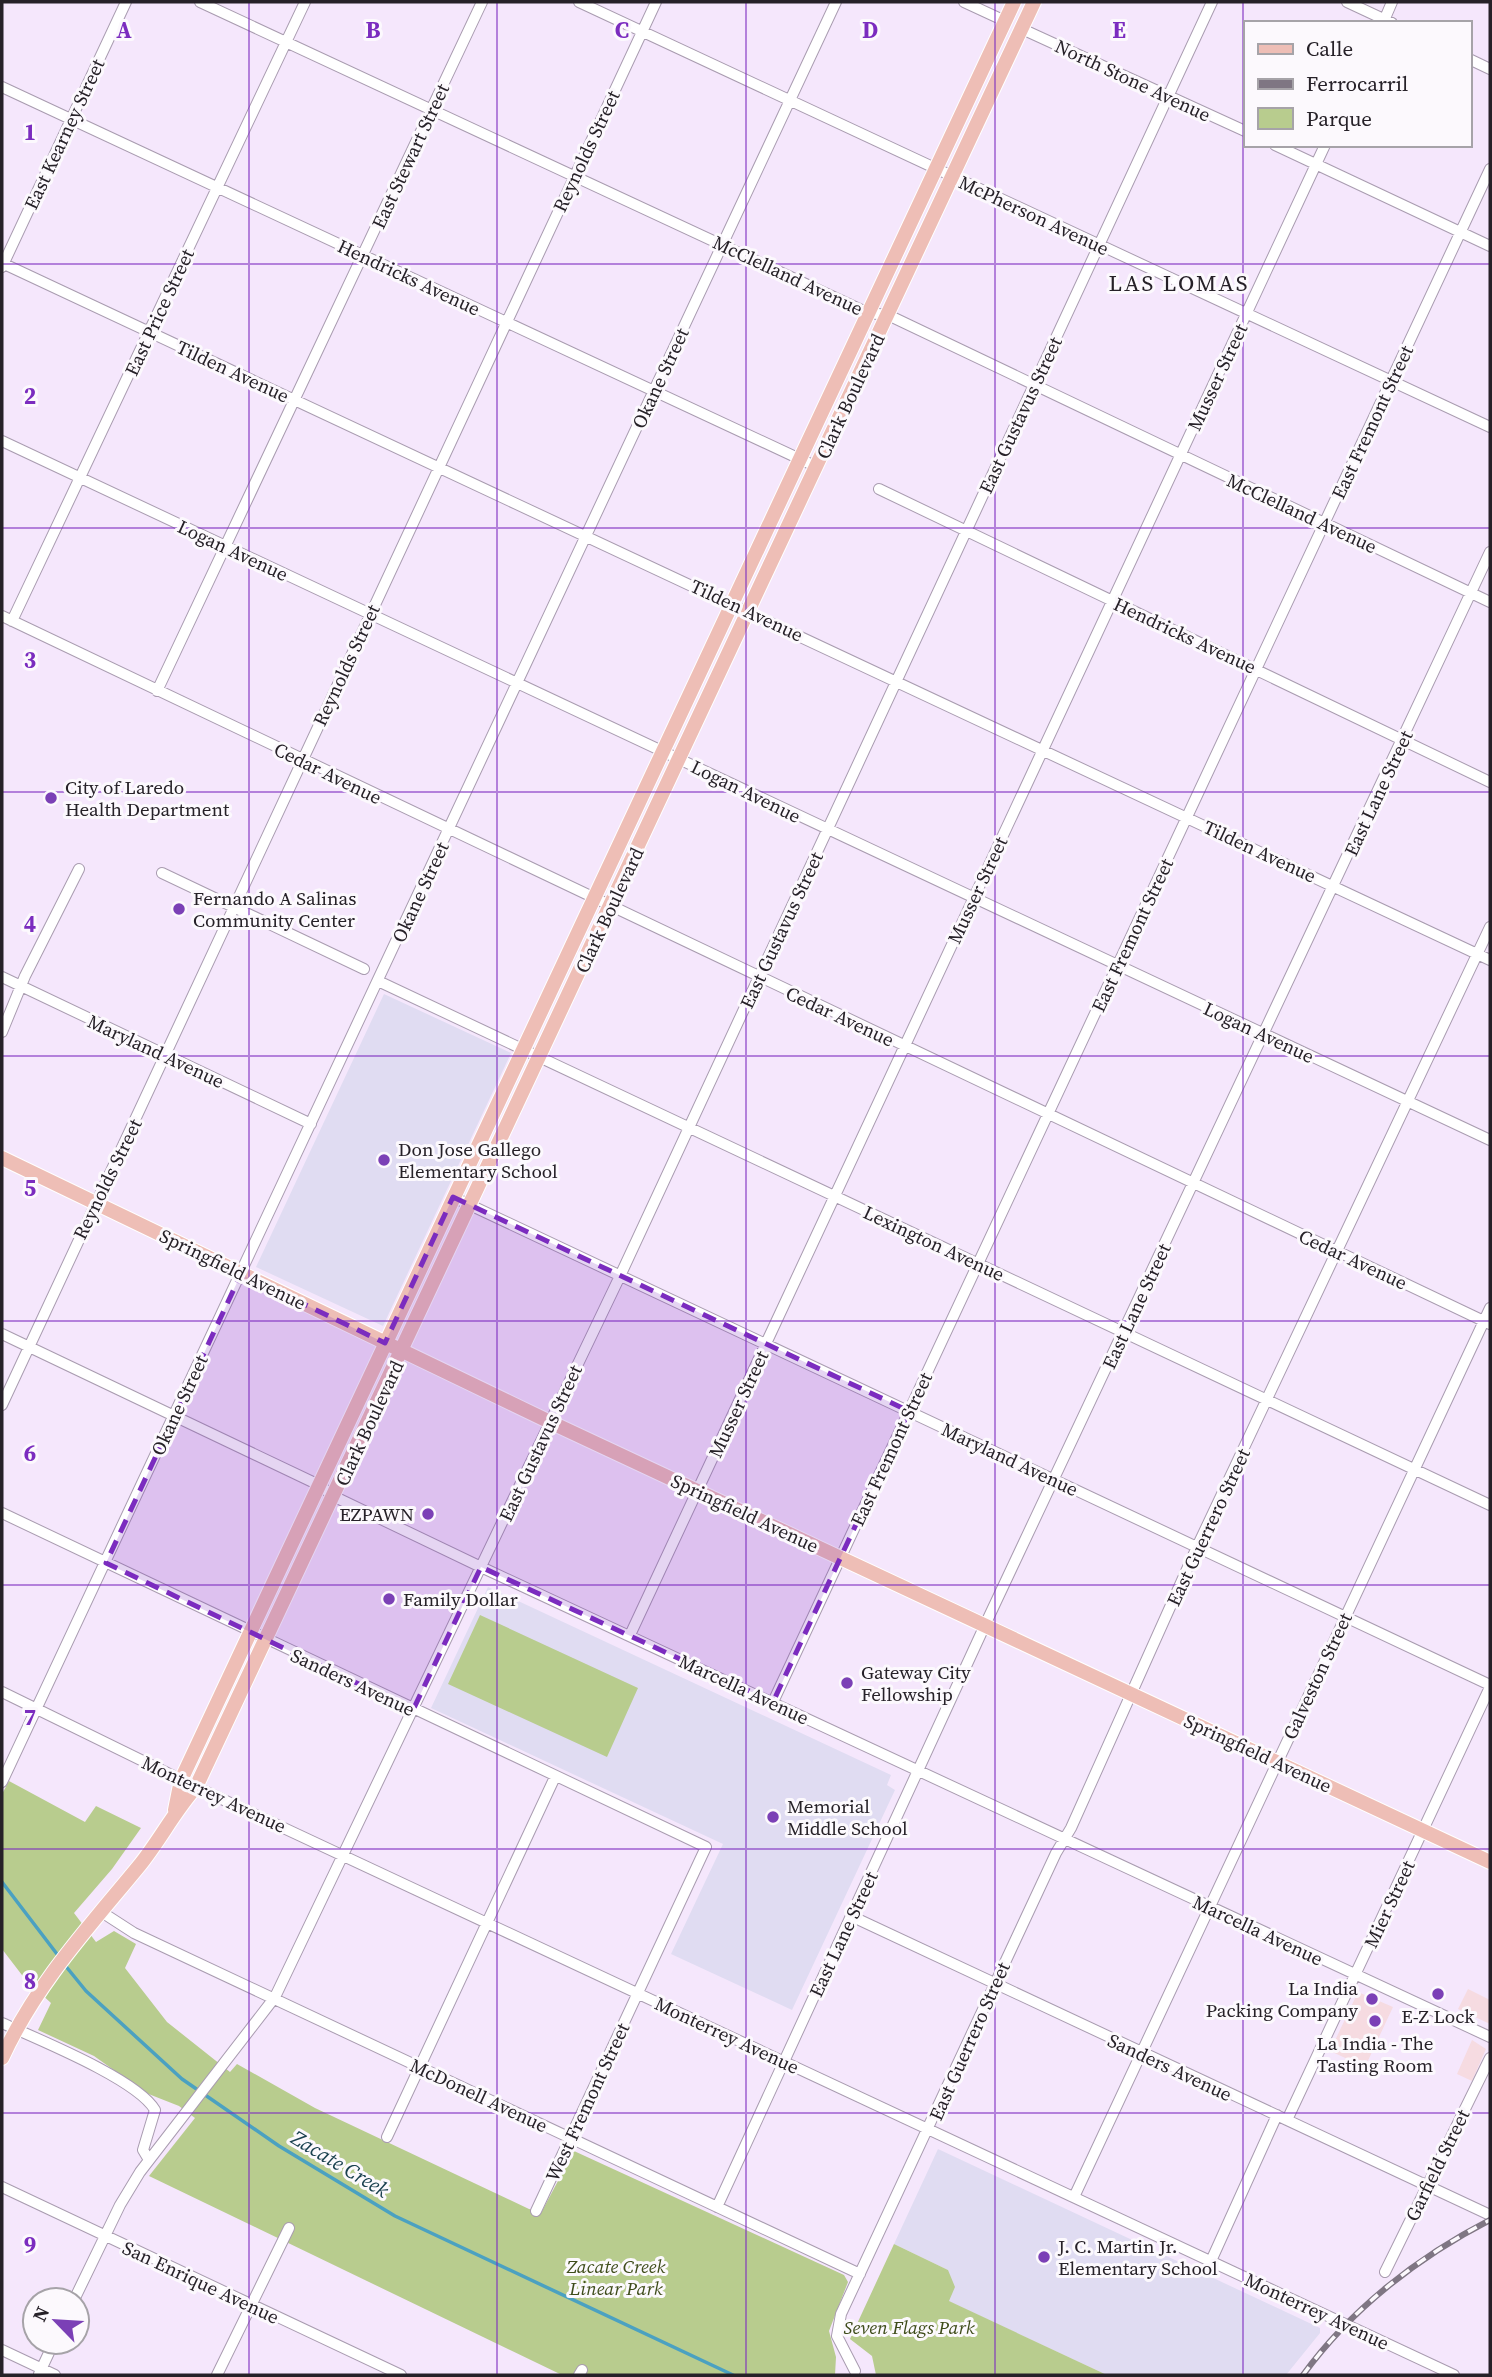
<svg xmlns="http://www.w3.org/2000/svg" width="1492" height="2377" font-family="'Source Serif 4',serif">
  <rect width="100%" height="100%" fill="#f5e7fc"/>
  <!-- commercial -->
  <path fill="#f6dbe1" d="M1468,1989l22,11v24l-32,-15z
    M1358,1992l35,15 -28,60 -35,-16z
    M1472,2040l14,9 -14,32 -15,-7z"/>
  <!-- education -->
  <path fill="#e0dcf2" d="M384,994l127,59 -128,273 -127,-59z
    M488,1587l403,188 -4,10 8,5 -103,220 -121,-56 52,-110 -292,-136z
    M938,2149l382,179v5l-34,42h-179l-159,-74v-31l-54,-26z"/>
  <!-- green -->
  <path fill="#b8cc8e" d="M480,1615l158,73 -31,69 -159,-73z
    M9,1781l76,41 11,-16 45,22 -29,41 -38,44 22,29 18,-11 22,13 -11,24 42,54 63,50 7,-8 78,44 214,101 13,2 32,-60 270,124 4,7 -19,49 7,26 -1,18h-273l-413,-199 46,-58 -16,-12 -33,-13 -52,-37 -56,-26 13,-27 -26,-24 -23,-30v-155z
    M894,2244l54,26 7,17 -6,14 158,74h-231l-4,-19 -22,-17z"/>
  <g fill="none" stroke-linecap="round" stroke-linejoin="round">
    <!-- stream -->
    <path stroke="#4ba1c1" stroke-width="3.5" d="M2,1882l58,76
      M64,1964l22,27 96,88 97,67 116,70 338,159"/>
    <!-- minor casing -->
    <g stroke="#a99cb0" stroke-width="12">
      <path id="minor" d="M200,2l668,311 20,2 602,287
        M579,2l911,425
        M964,2l41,19
        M1347,2l45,21
        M1383,23l9,-21
        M1022,29l223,102
        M1469,59l21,10
        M2,87l815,380
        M1275,145l215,101
        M2,263l1488,697
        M2,267l124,-265
        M2,441l1488,699
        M879,489l611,293
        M2,616l1488,708
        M12,621l293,-619
        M157,691l325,-689
        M162,873l202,96
        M2,977l309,147
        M378,981l1112,524
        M2,1032l23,-56 54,-107
        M453,1197l1037,488
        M2,1334l317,151 16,12 146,70 1009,470
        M2,1405l654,-1403
        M2,1513l704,334 -170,364
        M630,1635l695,-1490
        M2,1692l194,95 1258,588
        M773,1702l717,-1533
        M2,1782l834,-1780
        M100,1911l34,22 726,341
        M851,1916l639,299
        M2,2023c35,16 135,56 153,87l-12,40 6,10
        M1287,2120l203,-433
        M387,2137l168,-360
        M2,2187l399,188
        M1074,2197l416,-889
        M717,2207l268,-582 505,-1073
        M1211,2261l66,-146
        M1385,2272l105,-214
        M74,2300l46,-95 20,-33 135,-175 345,-721 592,-1274
        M2,2350l53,25
        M855,2371l-18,-35 4,-22 215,-461 15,-25 126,-281 293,-620
        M39,2374l15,-32
        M217,2375l72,-147
        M579,2375l3,-5"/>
    </g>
    <!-- major casing -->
    <g stroke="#fff" stroke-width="16">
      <path id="major" d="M2,1158l548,264 940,440
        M175,1810l6,-30 833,-1778
        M2,2058c34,-74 86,-130 137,-192 21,-26 35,-54 57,-79l838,-1785"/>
    </g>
    <!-- minor -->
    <use href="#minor" stroke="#fff" stroke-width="10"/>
    <!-- major -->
    <use href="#major" stroke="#eebeb6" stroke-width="14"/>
    <!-- rail casing -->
    <g stroke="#7f7683" stroke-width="6">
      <path id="rail" d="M1303,2375c48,-66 115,-118 187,-155"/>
    </g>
    <!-- rail -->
    <use href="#rail" stroke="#fcf9fd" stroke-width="3.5" stroke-dasharray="10" stroke-linecap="butt"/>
  </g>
  <!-- marked area -->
  <path fill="#7b2cbf" fill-opacity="0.2" stroke="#7b2cbf" stroke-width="5" stroke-dasharray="14 9" stroke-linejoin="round" d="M453,1197l456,214 -136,291 -292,-135 -68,143 -307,-147 135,-289 144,69z"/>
  <!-- grid -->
  <path fill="none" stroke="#7b2cbf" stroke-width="2" stroke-opacity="0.55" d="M249,2v2373M497,2v2373M746,2v2373M995,2v2373M1243,2v2373M2,264h1488M2,528h1488M2,792h1488M2,1056h1488M2,1321h1488M2,1585h1488M2,1849h1488M2,2113h1488"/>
  <!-- markers -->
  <g fill="#7b40b6" stroke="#fcf9fd" stroke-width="2.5">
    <circle cx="51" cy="798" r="7"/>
    <circle cx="179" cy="909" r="7"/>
    <circle cx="384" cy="1160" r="7"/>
    <circle cx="428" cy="1514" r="7"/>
    <circle cx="389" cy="1599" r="7"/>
    <circle cx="847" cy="1683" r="7"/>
    <circle cx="773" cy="1817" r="7"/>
    <circle cx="1438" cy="1994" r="7"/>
    <circle cx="1372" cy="1999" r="7"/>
    <circle cx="1375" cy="2021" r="7"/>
    <circle cx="1044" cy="2257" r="7"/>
  </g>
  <g text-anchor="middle" stroke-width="6" stroke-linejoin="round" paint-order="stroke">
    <!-- street labels -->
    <g font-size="19" fill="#262128" stroke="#fcf9fd">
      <text transform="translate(1133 80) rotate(25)" y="7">North Stone Avenue</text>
      <text transform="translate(64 134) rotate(-65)" y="7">East Kearney Street</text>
      <text transform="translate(586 151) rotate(-65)" y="7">Reynolds Street</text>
      <text transform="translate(410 156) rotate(-65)" y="7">East Stewart Street</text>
      <text transform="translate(1034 215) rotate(25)" y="7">McPherson Avenue</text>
      <text transform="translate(788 275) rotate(25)" y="7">McClelland Avenue</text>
      <text transform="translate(409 277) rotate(25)" y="7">Hendricks Avenue</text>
      <text transform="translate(159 312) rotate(-65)" y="7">East Price Street</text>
      <text transform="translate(233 371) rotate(25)" y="7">Tilden Avenue</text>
      <text transform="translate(1217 377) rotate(-65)" y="7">Musser Street</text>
      <text transform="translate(660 378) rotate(-65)" y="7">Okane Street</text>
      <text transform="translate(850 396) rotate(-65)" y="7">Clark Boulevard</text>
      <text transform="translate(1020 415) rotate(-65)" y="7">East Gustavus Street</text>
      <text transform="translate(1372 422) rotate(-65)" y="7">East Fremont Street</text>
      <text transform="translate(1302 513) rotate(25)" y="7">McClelland Avenue</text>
      <text transform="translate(233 550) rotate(25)" y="7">Logan Avenue</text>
      <text transform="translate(747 610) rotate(25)" y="7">Tilden Avenue</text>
      <text transform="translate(1185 635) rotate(25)" y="7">Hendricks Avenue</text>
      <text transform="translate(346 665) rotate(-65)" y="7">Reynolds Street</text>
      <text transform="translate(328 773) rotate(26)" y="7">Cedar Avenue</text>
      <text transform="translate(746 791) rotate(26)" y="7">Logan Avenue</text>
      <text transform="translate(1378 793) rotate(-65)" y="7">East Lane Street</text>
      <text transform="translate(1260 851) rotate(25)" y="7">Tilden Avenue</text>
      <text transform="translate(977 890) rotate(-65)" y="7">Musser Street</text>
      <text transform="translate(420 892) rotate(-65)" y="7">Okane Street</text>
      <text transform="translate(609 910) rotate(-65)" y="7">Clark Boulevard</text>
      <text transform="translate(781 930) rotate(-65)" y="7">East Gustavus Street</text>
      <text transform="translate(1132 935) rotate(-65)" y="7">East Fremont Street</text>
      <text transform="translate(840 1016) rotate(25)" y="7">Cedar Avenue</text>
      <text transform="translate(1259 1032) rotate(25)" y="7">Logan Avenue</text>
      <text transform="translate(156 1051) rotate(25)" y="7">Maryland Avenue</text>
      <text transform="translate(107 1179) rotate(-64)" y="7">Reynolds Street</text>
      <text transform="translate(934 1243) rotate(25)" y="7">Lexington Avenue</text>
      <text transform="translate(1353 1259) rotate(25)" y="7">Cedar Avenue</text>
      <text transform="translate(233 1269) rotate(26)" y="7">Springfield Avenue</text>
      <text transform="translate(1136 1306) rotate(-65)" y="7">East Lane Street</text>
      <text transform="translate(738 1404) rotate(-65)" y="7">Musser Street</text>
      <text transform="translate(179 1405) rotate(-65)" y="7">Okane Street</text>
      <text transform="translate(369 1423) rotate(-65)" y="7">Clark Boulevard</text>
      <text transform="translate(540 1443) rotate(-65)" y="7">East Gustavus Street</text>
      <text transform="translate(891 1449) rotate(-65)" y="7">East Fremont Street</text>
      <text transform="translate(1010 1459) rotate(25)" y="7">Maryland Avenue</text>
      <text transform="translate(745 1513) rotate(25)" y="7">Springfield Avenue</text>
      <text transform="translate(1208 1527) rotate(-65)" y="7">East Guerrero Street</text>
      <text transform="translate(1317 1676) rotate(-65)" y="7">Galveston Street</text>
      <text transform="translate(353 1682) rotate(25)" y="7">Sanders Avenue</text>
      <text transform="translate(744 1689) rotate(25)" y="7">Marcella Avenue</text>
      <text transform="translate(1258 1753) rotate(25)" y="7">Springfield Avenue</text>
      <text transform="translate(214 1794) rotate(25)" y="7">Monterrey Avenue</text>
      <text transform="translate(1389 1904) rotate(-65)" y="7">Mier Street</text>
      <text transform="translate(1258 1930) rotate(25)" y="7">Marcella Avenue</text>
      <text transform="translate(843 1934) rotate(-65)" y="7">East Lane Street</text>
      <text transform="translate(727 2035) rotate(25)" y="7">Monterrey Avenue</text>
      <text transform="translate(969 2041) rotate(-66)" y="7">East Guerrero Street</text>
      <text transform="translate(1170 2067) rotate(25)" y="7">Sanders Avenue</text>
      <text transform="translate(479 2095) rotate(25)" y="7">McDonell Avenue</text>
      <text transform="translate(587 2102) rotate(-65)" y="7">West Fremont Street</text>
      <text transform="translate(1437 2165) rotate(-64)" y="7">Garfield Street</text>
      <text transform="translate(201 2282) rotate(25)" y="7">San Enrique Avenue</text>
      <text transform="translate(1317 2311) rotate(25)" y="7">Monterrey Avenue</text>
    </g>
    <!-- poi labels -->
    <g font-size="19" fill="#262128" stroke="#fcf9fd" text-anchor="start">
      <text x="65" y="794">City of Laredo<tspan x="65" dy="22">Health Department</tspan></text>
      <text x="193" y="905">Fernando A Salinas<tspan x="193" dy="22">Community Center</tspan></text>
      <text x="398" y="1156">Don Jose Gallego<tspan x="398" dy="22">Elementary School</tspan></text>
      <text x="414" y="1521" text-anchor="end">EZPAWN</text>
      <text x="403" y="1606">Family Dollar</text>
      <text x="861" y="1679">Gateway City<tspan x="861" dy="22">Fellowship</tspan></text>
      <text x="787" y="1813">Memorial<tspan x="787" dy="22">Middle School</tspan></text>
      <text x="1358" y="1995" text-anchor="end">La India<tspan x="1358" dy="22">Packing Company</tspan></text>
      <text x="1438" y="2023" text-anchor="middle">E-Z Lock</text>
      <text x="1375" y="2050" text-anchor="middle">La India - The<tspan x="1375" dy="22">Tasting Room</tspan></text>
      <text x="1058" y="2253">J. C. Martin Jr.<tspan x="1058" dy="22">Elementary School</tspan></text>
    </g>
    <!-- park labels -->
    <g font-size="19" font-style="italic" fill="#3e4c1a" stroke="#fcf9fd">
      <text x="616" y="2273">Zacate Creek<tspan x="616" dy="22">Linear Park</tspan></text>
      <text x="909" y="2334">Seven Flags Park</text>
    </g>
    <!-- water labels -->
    <g font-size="21" font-style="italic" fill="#1a414f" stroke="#fcf9fd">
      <text transform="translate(340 2164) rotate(31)" y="7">Zacate Creek</text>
    </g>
    <!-- quarter labels -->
    <g font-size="23" letter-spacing="2" fill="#262128" stroke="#fcf9fd">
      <text x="1179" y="291">LAS LOMAS</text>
    </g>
  </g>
  <g font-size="23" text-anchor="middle" font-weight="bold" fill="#7b2cbf" stroke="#fcf9fd" stroke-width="6" stroke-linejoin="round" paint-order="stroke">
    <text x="124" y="38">A</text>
    <text x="373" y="38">B</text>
    <text x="622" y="38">C</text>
    <text x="870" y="38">D</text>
    <text x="1119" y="38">E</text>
    <text x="30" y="140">1</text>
    <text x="30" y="404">2</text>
    <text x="30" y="668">3</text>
    <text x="30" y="932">4</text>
    <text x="30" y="1196">5</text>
    <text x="30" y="1461">6</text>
    <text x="30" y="1725">7</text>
    <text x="30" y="1989">8</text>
    <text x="30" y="2253">9</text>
  </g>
  <!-- border -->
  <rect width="1492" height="2377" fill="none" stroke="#262128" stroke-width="7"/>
  <!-- legend -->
  <rect x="1244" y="21" width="228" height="126" fill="#fcf9fd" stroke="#a6a3a8" stroke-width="2"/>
  <rect x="1258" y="44" width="35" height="10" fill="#eebeb6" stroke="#a6a3a8" stroke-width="2"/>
  <text x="1306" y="56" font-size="21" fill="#262128">Calle</text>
  <rect x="1258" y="79" width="35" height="10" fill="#7f7683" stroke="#a6a3a8" stroke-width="2"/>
  <text x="1306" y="91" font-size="21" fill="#262128">Ferrocarril</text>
  <rect x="1258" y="108" width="35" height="21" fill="#b8cc8e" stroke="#a6a3a8" stroke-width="2"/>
  <text x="1306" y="126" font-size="21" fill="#262128">Parque</text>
  <!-- north arrow -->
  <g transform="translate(56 2321) rotate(295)"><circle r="33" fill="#fcf9fd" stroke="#a6a3a8" stroke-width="2"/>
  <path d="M0-5L12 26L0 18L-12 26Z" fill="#7b40b6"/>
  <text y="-10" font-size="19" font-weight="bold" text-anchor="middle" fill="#262128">N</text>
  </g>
</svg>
